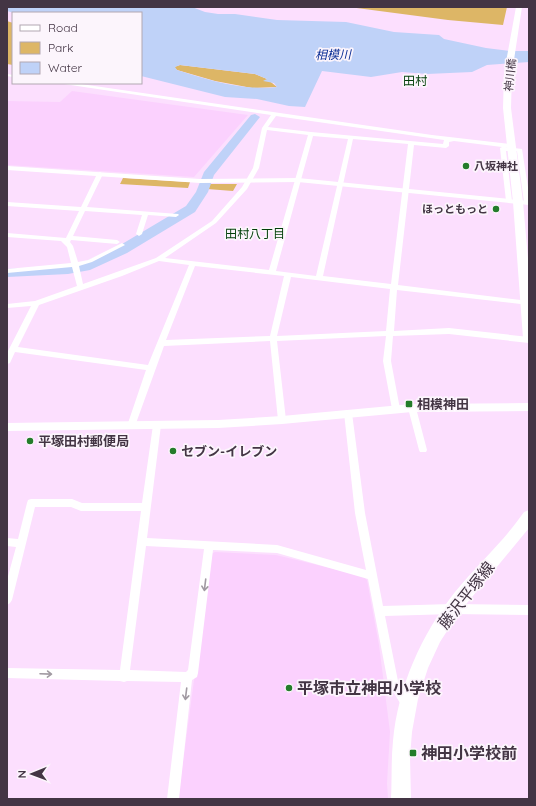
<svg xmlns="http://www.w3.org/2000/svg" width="536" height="806" font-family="Quicksand,'Noto Sans JP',sans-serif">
  <rect width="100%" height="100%" fill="#fcdffe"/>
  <!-- built -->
  <path fill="#fbd1fe" d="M72,91l176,24 -54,62 -187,-12v-64l53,1z
    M215,552l61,3 87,21 4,4 12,65 11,87 -3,51 1,16h-210l33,-245z"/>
  <!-- green -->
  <path fill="#ddb666" d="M349,7h158l-4,18 -55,-5z
    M7,21l6,2v42l-6,-1z
    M180,65l75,9 12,5 10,8 -25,1 -37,-7 -38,-11 -3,-3z
    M123,178l67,4 -2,6 -68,-4z
    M207,184h30l-4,7 -26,-2z"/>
  <!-- water -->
  <path fill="#bfd2f8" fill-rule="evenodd" d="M7,7h185l13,5 13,2h17l42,6 69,2 48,10 45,3 5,4 42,9 25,3h18v11l-42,3 -15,7 -45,2 -25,-2 -31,5 -49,-6 -17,36 -16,-1 -32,-7 -32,-2 -84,-21v-63h-127l-7,-2zM180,65l75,9 12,5 -4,2 11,2 3,4c-34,4 -68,-7 -100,-17l-2,-3z"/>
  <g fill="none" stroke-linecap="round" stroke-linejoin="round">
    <!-- river -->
    <path fill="#bfd2f8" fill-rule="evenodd" d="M255,114l5,3 -46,58 -6,17 -13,20 -68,41 -37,17 -22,4 -61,3v-8l61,-3 14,-3 35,-16 69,-41 10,-14 8,-20 47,-57z"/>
    <!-- minor -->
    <path fill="#fff" fill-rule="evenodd" d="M7,74l6,1v2l-6,-1z
      M62,83h12l358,52 79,9 3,2 -1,1h-8l17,2 7,45v9l-2,1 -3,-2 -7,-51h-11l6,50 -3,2 -3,-2 -6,-53 2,-1 -48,-6 -5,1v4l-3,2 -32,-3 -16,140 131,16v4l-132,-15 -3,41 55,-3 80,9v6l-80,-9 -56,2 -2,25 9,48 -1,2h-6l-1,-2 -9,-48 3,-25 -109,5 9,79 -1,2h-6l-1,-2 -8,-79 -106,5 -29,80 -1,2h-6l-1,-2 19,-56 -131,-18 -5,11 -3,1v-11l24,-47 -24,2v-4l28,-3 42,-15 -5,-19 -65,6v-4l64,-6 -4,-16 -6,-6 -54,-4v-4l59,5 13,-27 -72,-5v-4l74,5 16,-33 3,-2 3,2 -16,33 91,7 1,1 -3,2 -28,-2 -6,19 -3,2 -3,-2 6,-19 -57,-4 -12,25 44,4 3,2 -3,2 -46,-4 -1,2 3,4 5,16 10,-2 34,-17 3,2 -33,17 -13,4 4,18 73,-26 56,-37 30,-34 11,-19 9,-40 9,-13 -207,-31zM276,116l168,24 -1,4 -132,-12 -43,-5zM267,130l41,5 -39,135 -104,-12 51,-35 31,-34 12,-21zM313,136l35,3 -32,137 -40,-5zM353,139l55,5 -17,140 -68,-8zM159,261l30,4 -41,100 -130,-18 21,-42 83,-29zM195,266l89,10 -14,60 -104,4zM291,277l99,12 -4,42 -109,5z
      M412,405l3,1 1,2 11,42 -1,2h-6l-1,-2 -11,-42 1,-2z
      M348,410l3,1 1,2 13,100 18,93 69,-2 77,1v10l-77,-1 -67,2 13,65 14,23 -1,4 -4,1 -4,-1 -15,-25 -20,-104 -91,-26 -64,-3 -15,123 -1,4 -5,3 -13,119h-12l14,-117 -54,-1 -3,1 -4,-1 -113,-3v-10l113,2 21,-159h-60l-10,-4h-36l-23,93 -2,3 -3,2v-25l9,-33 -9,-1v-8l11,1 9,-36 1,-3 3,-1h41l10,4h60l11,-78 1,-2h6l1,2 -14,113 130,7 89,25 -11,-57 -11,-100 1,-2zM146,546l58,3 -16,121 -2,2 -56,-2z"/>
    <!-- tertiary -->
    <path fill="#fff" fill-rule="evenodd" d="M7,166l193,13 98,-1 231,23v4l-231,-23 -98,1 -193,-13z
      M529,403v8l-117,1 -130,12 -64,4 -211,3v-8l211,-3 64,-4 130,-12z"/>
    <!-- primary -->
    <path fill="#fff" fill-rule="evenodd" d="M516,7h6l-10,66 -1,35 12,94 6,68v72l-4,-1 -2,-3 -10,-136 -10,-94 1,-35z
      M529,510v18l-71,86 -18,28 -12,26 -10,31 -6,33 -2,25 1,42h-20c1,-19 0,-38 2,-58 5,-54 28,-106 62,-149 22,-27 49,-51 69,-80z"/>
  </g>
  <!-- one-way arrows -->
  <defs><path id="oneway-shaft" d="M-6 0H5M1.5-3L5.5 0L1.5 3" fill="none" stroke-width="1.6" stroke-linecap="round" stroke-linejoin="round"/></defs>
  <g stroke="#a19aa2">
    <use href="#oneway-shaft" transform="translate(205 585) rotate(97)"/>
    <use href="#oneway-shaft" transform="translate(46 674) rotate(2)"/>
    <use href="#oneway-shaft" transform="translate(186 694) rotate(97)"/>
  </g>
  <!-- markers -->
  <g fill="#247c2b" stroke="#fcf5fc" stroke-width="1.5">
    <circle cx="466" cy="166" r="4"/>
    <circle cx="496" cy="209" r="4"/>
    <rect x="405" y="400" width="8" height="8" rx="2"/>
    <circle cx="30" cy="441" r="4"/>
    <circle cx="173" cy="451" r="4"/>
    <circle cx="289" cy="688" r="4"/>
    <rect x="409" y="749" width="8" height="8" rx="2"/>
  </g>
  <g text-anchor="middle" stroke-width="3.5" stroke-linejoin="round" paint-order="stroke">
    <!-- far-street labels -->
    <g font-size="11" fill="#433544" stroke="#fcf5fc">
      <text transform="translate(510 75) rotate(-84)" y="4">神川橋</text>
    </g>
    <!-- far-poi labels -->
    <g font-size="11" font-weight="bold" fill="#433544" stroke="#fcf5fc" text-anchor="start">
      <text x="474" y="170">八坂神社</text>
      <text x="488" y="213" text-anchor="end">ほっともっと</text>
    </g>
    <!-- far-water labels -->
    <g font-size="12" font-style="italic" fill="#082c94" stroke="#fcf5fc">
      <text transform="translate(333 55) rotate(-1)" y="4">相模川</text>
    </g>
    <!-- far-neighbourhood labels -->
    <g font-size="12" fill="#023f09" stroke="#fcf5fc">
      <text x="415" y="85">田村</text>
      <text x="255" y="238">田村八丁目</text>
    </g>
    <!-- poi labels -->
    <g font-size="13" font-weight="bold" fill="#433544" stroke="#fcf5fc" text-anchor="start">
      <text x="417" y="409">相模神田</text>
      <text x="38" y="446">平塚田村郵便局</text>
      <text x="181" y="456">セブン-イレブン</text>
    </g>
    <!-- near-street labels -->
    <g font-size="16" fill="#433544" stroke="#fcf5fc">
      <text transform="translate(466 595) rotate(-52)" y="6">藤沢平塚線</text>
    </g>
    <!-- near-poi labels -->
    <g font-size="16" font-weight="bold" fill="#433544" stroke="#fcf5fc" text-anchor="start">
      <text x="297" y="694">平塚市立神田小学校</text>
      <text x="421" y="759">神田小学校前</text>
    </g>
  </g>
  <!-- border -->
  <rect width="536" height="806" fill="none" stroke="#433544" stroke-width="16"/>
  <!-- legend -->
  <rect x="12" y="12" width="130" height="72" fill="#fcf5fc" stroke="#b2a8b2"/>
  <rect x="20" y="25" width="20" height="6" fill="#ffffff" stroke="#b2a8b2"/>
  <text x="48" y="32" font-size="12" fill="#433544">Road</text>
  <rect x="20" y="42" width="20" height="12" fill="#ddb666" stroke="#b2a8b2"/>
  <text x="48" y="52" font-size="12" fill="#433544">Park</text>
  <rect x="20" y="62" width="20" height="12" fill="#bfd2f8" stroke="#b2a8b2"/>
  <text x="48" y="72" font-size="12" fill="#433544">Water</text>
  <!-- north arrow -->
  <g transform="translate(32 774) rotate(269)" stroke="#fcf5fc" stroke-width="3" paint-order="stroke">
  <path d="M0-3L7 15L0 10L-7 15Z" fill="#433544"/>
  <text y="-6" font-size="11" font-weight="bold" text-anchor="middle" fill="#433544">N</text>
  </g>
</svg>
